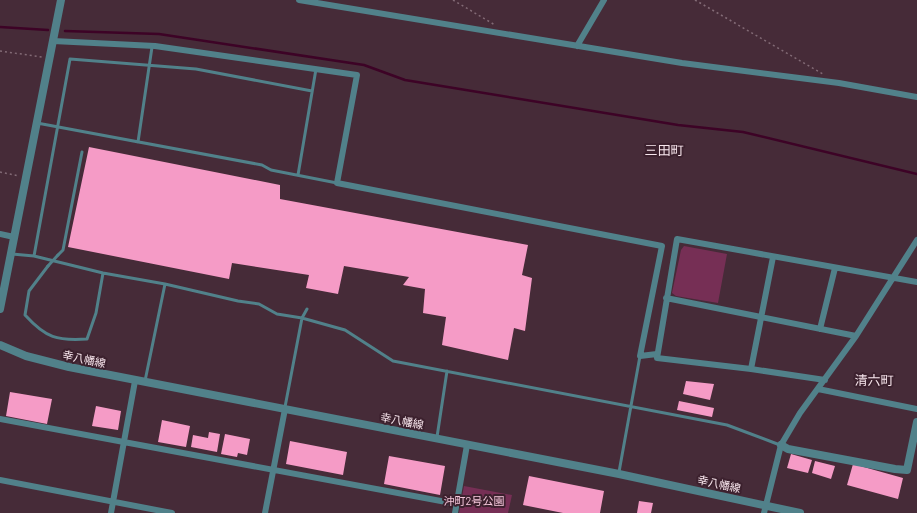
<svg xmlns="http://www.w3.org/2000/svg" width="917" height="513" font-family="Barlow,'Noto Sans JP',sans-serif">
  <rect width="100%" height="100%" fill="#462b38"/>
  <!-- green -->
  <path fill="#762f55" d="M684,246l43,8 -9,49 -42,-7 -4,-3 9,-43z
    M464,486l48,9 -4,18h-49z"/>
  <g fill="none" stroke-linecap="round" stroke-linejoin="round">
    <!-- stream -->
    <path stroke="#3d0326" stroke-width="2.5" d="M0,27l48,3
      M65,31l94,3 205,31 41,15 273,45 65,7 174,42"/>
  </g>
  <!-- building -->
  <path fill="#f59bc6" d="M89,147l191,38v14l248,46 -6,30 10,3 -7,53 -11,-3 -6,32 -66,-15 4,-28 -23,-4 2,-24 -22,-4 6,-8 -65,-11 -6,28 -32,-6 3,-13 -77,-12 -3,16 -161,-32z
    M686,381l28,3 -4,16 -27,-6z
    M10,392l42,7 -5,25 -41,-8z
    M679,401l35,7 -2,9 -35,-7z
    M96,406l25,5 -3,19 -26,-4z
    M162,420l28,6 -4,21 -28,-5z
    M209,432l11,2 -3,18 -26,-5 2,-12 15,3z
    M225,434l25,5 -3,16 -9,-2 -1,4 -16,-3z
    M290,441l57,11 -4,23 -57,-11z
    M791,454l21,6 -4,13 -21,-5z
    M389,456l56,10 -5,29 -56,-11z
    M815,461l20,5 -4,13 -19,-6z
    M853,464l50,14 -5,21 -51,-14z
    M529,476l75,15 -4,22h-37l-40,-8z
    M639,501l14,2 -2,10h-14z"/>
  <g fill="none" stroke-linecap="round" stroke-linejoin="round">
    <!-- path -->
    <path stroke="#836b76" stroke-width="1.5" stroke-dasharray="2 3" stroke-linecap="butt" d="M453,0l42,25
      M695,0l128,74
      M0,51l42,6
      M0,172l19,4"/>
    <!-- service -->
    <path stroke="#51818a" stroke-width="3" d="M37,123l225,42 9,5 66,13
      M138,142l14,-95
      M298,175l18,-106
      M12,254l22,2 36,-197 126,10 116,22
      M58,255l5,-5 19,-98
      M34,256l69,17 62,11 73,17 21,3 18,10 25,4 43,12 48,31 334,64 53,20
      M48,266l-19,25 -4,24c21,23 32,26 62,24l9,-26 7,-40
      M145,381l20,-97
      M285,407l17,-89 5,-9
      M437,437l10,-66
      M619,472l21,-116"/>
    <!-- minor -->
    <path stroke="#51818a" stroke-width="6" d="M299,0l383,63 157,20 78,14
      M53,41l102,5 202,29 -20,108 325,63 -22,110 17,-2
      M577,46l27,-46
      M0,234l14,3
      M666,298l190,38
      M820,329l15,-61
      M751,369l22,-112
      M825,380l-74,-11 -94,-11 20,-119 240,43
      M818,389l99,20
      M0,419l457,85
      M0,480l172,33
      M111,513l24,-132
      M265,513l20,-104
      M455,513l12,-68
      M764,513l17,-68 19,-32 56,-77 61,-96"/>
    <!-- tertiary -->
    <path stroke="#51818a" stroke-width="8" d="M0,309l61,-309
      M0,345l26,11 43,11 550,107 181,39
      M781,445l7,4 107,20 12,1 10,-48"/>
    <!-- service-bridge -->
    <path stroke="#51818a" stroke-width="3" d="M48,266l10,-11"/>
  </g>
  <g text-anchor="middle" stroke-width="4" stroke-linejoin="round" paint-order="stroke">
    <!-- street labels -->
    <g font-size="11" fill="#f8e6ed" stroke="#3c212e">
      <text transform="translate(84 359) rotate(12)" y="4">幸八幡線</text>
      <text transform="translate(402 421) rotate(11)" y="4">幸八幡線</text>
      <text transform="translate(719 484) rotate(12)" y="4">幸八幡線</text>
    </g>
    <!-- park labels -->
    <g font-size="11" fill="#f6c7dc" stroke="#3c212e">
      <text x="474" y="505">沖町2号公園</text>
    </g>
    <!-- quarter labels -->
    <g font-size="13" fill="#f8e6ed" stroke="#3c212e">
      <text x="664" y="155">三田町</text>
      <text x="874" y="385">清六町</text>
    </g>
  </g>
</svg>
